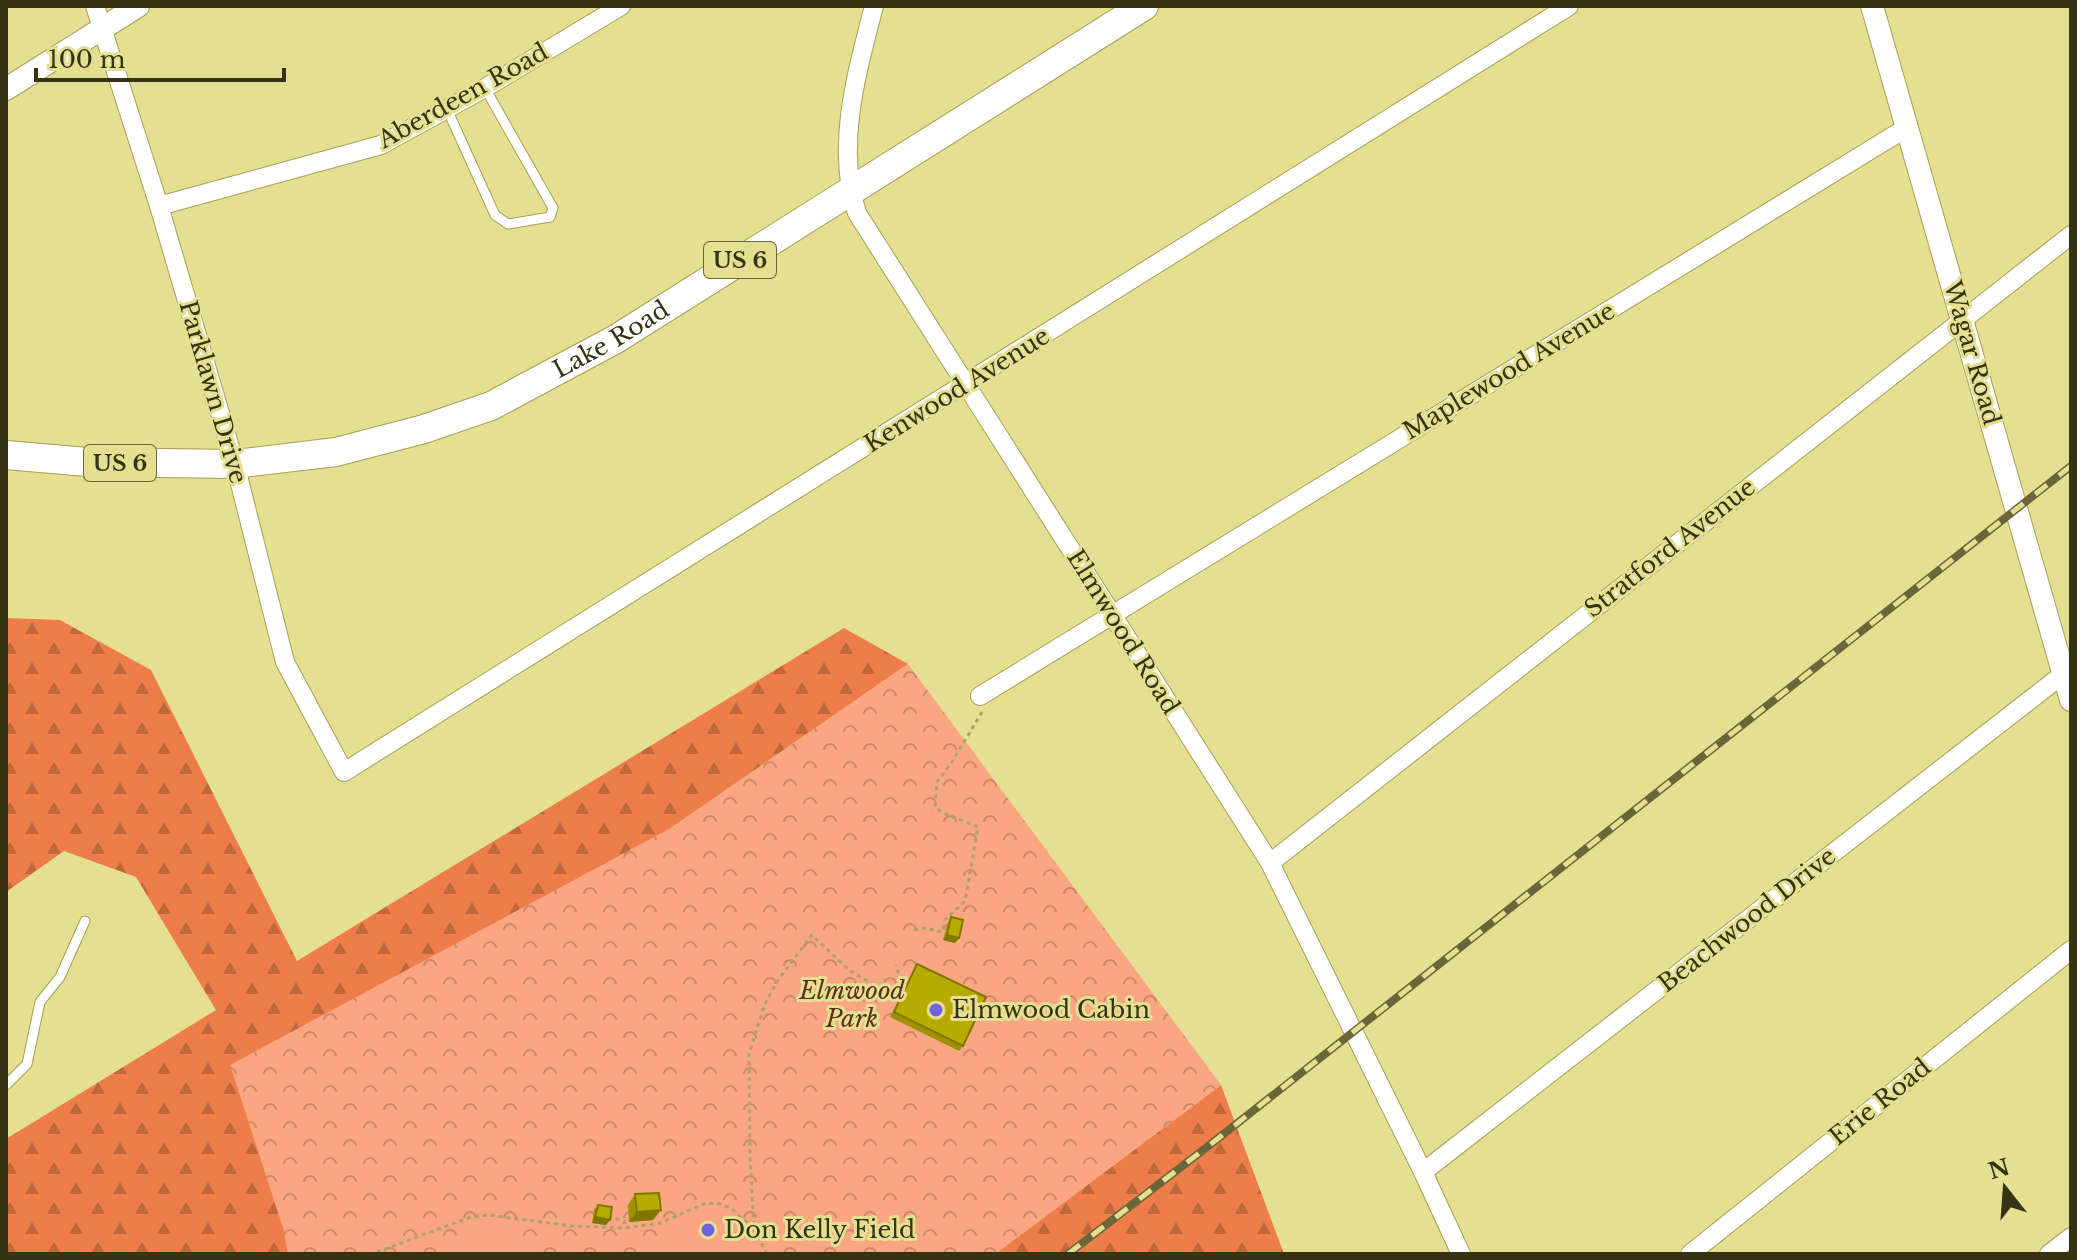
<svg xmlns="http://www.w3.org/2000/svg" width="2077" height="1260" font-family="'Libre Baskerville',serif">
  <defs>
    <pattern id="forest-firs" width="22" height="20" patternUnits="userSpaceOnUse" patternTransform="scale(2)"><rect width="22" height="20" fill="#ed7d49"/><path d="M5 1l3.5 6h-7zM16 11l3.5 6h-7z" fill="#c1673c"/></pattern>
    <pattern id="park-crowns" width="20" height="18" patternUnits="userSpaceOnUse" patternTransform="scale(2)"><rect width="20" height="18" fill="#fba682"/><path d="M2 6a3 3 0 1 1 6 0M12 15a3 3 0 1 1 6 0" fill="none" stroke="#cc8869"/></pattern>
  </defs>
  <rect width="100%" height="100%" fill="#e5df92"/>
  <!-- forest -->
  <path fill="url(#forest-firs)" d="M6,618l54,2 91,50 146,291 547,-333 64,36 -237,164 -276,426h-389v-115l210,-129 -80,-133 -72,-26 -58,41z
    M1221,1085l63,169h-289z"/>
  <!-- park -->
  <path fill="url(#park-crowns)" d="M908,664l313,421 -226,169h-707l-4,-23 -54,-166 441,-237z"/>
  <!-- pitch -->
  <path fill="#fba682" d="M708,1207l10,1 22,13v6l19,27h-110l38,-35 -3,-3z
    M489,1218l23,10 24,26h-100l30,-27z"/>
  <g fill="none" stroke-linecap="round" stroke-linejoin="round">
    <!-- service casing -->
    <g stroke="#a69f54" stroke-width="11">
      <path id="service" d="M447,109l48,106 13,9 42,-7 3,-9 -68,-120
        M6,1085l21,-21 13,-62 20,-25 25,-56"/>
    </g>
    <!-- minor casing -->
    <g stroke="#a69f54" stroke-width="20">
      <path id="minor" d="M95,6l64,200 76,258 50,198 59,110 1225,-766
        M874,6c-17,66 -39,140 -17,207l413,650 153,309 38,82
        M159,206l222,-61 104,-57 136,-82
        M980,696l926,-568
        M1270,863l801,-628
        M1423,1172l648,-504
        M1690,1254l381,-304
        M2049,1254l22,-17"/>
    </g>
    <!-- tertiary casing -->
    <g stroke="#a69f54" stroke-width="24">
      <path id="tertiary" d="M1872,6l199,694
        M6,89l132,-83"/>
    </g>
    <!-- primary casing -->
    <g stroke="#a69f54" stroke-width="30">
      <g id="primary">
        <path id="s1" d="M6,455l81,7 148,2 101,-12 88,-23 67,-23 125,-67 528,-333"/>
      </g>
    </g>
    <!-- path -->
    <path stroke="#a9a466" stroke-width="3" stroke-dasharray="4 4" stroke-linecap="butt" d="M914,930l11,-2 17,4 3,-12 20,-19 13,-74 -35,-14 -8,-6 2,-25 15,-20 30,-50
      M900,979l7,3
      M893,996l7,-17 -4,-14
      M608,1216l16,5 1,7
      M377,1252l94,-35 17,-2 84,11 53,2 35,-5 46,-20 15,1 11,5 22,20
      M767,1254l-13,-25 -4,-70 -1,-105 15,-48 12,-23 36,-48 37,35 50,30"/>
    <!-- service -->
    <use href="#service" stroke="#fff" stroke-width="9"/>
    <!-- minor -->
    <use href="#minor" stroke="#fff" stroke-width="18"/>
    <!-- tertiary -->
    <use href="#tertiary" stroke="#fff" stroke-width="22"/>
    <!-- primary -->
    <use href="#primary" stroke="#fff" stroke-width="28"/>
    <!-- rail casing -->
    <g stroke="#6a6639" stroke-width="8">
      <path id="rail" d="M1068,1254l143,-110 860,-678"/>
    </g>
    <!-- rail -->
    <use href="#rail" stroke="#e5df92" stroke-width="5" stroke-dasharray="15" stroke-linecap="butt"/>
  </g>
  <!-- wall -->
  <path fill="#9d9200" d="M951,917l8,21 -4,5 -12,-3 5,-18z
    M917,964l46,82 -4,5 -69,-34z
    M635,1194l18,26 -24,2 -1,-17z
    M598,1205l8,20 -14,-2 2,-13z"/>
  <!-- shaded-wall -->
  <path fill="#807700" d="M947,935l12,3 -4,5 -12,-3z
    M661,1210l-8,10 -24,2 8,-10z
    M595,1217l15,3 -4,5 -14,-2z"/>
  <!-- building -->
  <path fill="#b7aa00" stroke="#807700" stroke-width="2" d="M951,917l12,3 -4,18 -12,-3z
    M917,964l69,33 -23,49 -69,-34z
    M659,1193l2,17 -24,2 -2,-18z
    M598,1205l14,2 -2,13 -15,-3z"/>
  <!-- markers -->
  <g fill="#7062dc" stroke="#e5df92" stroke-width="3">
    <circle cx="936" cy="1010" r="8"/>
    <circle cx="708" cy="1230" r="8"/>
  </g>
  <g text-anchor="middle" stroke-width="6" stroke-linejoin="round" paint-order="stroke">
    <!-- shield labels -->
    <g fill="#e5df92" stroke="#6a673a" stroke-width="2">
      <rect x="704" y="242" width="72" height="36" rx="6"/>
      <rect x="84" y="445" width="72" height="36" rx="6"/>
    </g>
    <g font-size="22" font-weight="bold" fill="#363314">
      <text x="740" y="268">US 6</text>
      <text x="120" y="471">US 6</text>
    </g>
    <!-- street labels -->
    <g font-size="24" fill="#363314" stroke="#e5df92">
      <text transform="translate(463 96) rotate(-29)" y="8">Aberdeen Road</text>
      <text dy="8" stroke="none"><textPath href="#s1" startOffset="630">Lake Road</textPath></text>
      <text transform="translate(1972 353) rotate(74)" y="8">Wagar Road</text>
      <text transform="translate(1509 371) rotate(-31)" y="8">Maplewood Avenue</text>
      <text transform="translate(957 390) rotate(-32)" y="8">Kenwood Avenue</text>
      <text transform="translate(213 392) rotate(74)" y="8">Parklawn Drive</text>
      <text transform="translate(1670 548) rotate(-38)" y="8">Stratford Avenue</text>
      <text transform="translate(1123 632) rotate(58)" y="8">Elmwood Road</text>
      <text transform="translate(1747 920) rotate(-38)" y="8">Beachwood Drive</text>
      <text transform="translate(1880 1102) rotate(-39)" y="8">Erie Road</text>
    </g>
    <!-- park labels -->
    <g font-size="24" font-style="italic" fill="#5e301c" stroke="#e5df92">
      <text x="852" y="999">Elmwood<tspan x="852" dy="28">Park</tspan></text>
    </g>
    <!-- poi labels -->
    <g font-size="24" fill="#363314" stroke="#e5df92" text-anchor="start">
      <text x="952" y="1018">Elmwood Cabin</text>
      <text x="724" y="1238">Don Kelly Field</text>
    </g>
  </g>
  <!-- border -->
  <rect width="2077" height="1260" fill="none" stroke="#363314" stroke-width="16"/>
  <!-- north arrow -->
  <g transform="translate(2005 1188) rotate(343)" stroke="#e5df92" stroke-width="6" paint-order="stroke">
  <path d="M0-6L14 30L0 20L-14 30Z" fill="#363314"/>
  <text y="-12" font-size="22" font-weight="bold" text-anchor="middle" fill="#363314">N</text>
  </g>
  <!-- scale -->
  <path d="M36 68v12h248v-12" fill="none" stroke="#363314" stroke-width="4"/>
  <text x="48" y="68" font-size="24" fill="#363314" stroke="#e5df92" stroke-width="6" paint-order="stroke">100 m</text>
</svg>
